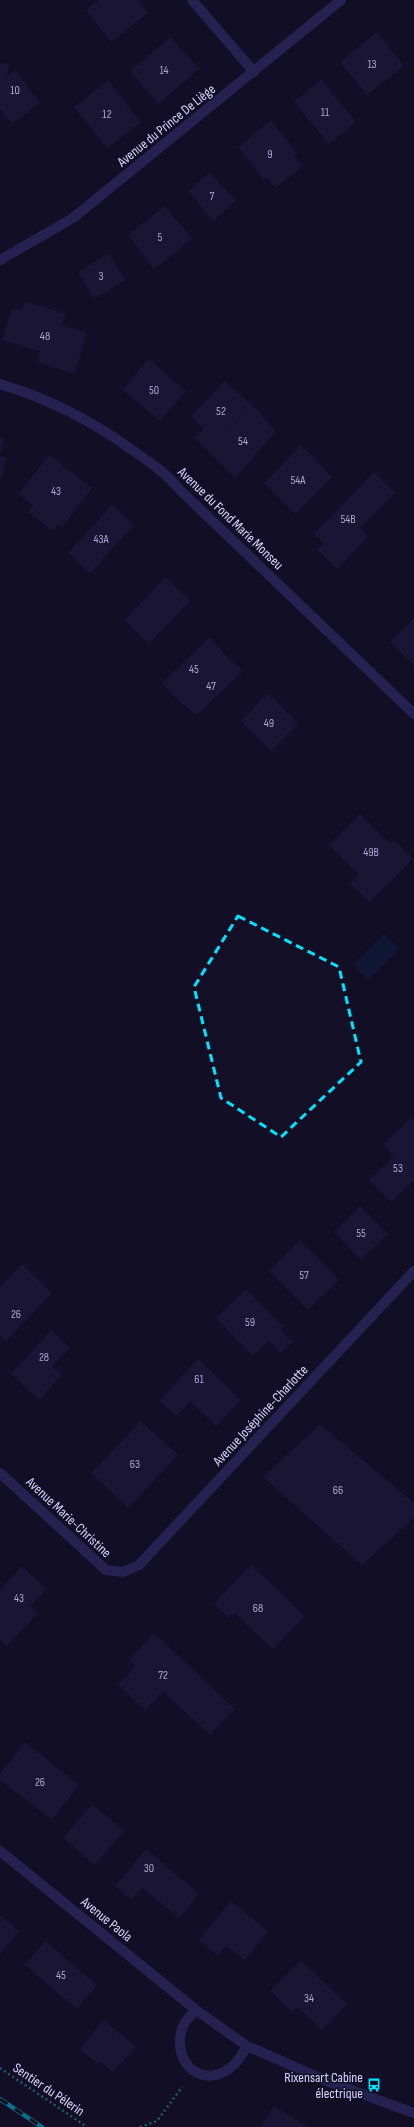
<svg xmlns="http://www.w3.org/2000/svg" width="414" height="2127" font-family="'Sofia Sans Condensed',sans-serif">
  <rect width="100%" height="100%" fill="#130f26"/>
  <!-- water -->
  <path fill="#0c2248" d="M384,934l15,15 -31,31 -15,-15z"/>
  <!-- building -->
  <path fill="#241b47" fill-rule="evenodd" d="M99,0h39l10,13 -37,29 -25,-32z
    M377,32l27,34 -37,29 -27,-33z
    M171,37l28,32 -41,35 -28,-33z
    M0,63l9,1 -2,13 8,-7 25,33 -28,21 -12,-15z
    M321,79l35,43 -27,22 -35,-42z
    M108,81l33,41 -34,26 -33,-41z
    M271,120l26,33 -3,3 9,10 -28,22 -8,-10 -3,2 -26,-33z
    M210,172l26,29 -23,20 -25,-30z
    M165,206l27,33 -38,30 -26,-34z
    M109,253l16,27 -31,19 -16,-27z
    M25,301l41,13 -4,11 25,8 -13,41 -37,-12 3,-11 -38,-11 10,-32 10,3z
    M148,359l38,32 -26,30 -37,-31z
    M225,381l28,25 23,25 -41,47 -41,-41 10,-8 -13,-13zM248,410l-22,22 10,-11z
    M0,438l4,1 -3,14h-1z
    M301,445l31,32 -37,37 -31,-31z
    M49,455l43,33 -30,39 -4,-3 -5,7 -25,-19 5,-7 -14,-11z
    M0,456l7,2 -6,21 -1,-1z
    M374,472l21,21 -35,35 8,9 -31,32 -20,-19 7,-7 -10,-9z
    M112,505l22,20 -44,48 -22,-20z
    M165,577l25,23 -41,44 -24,-24z
    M414,618v47l-24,-23z
    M210,637l15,18 18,16 -46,44 -18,-14 -17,-18z
    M268,693l30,31 -27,27 -30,-30z
    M360,814l30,30 4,-4 19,19 -44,43 -19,-19 9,-8 -30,-30z
    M411,1118l3,3v59l-23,22 -22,-22 25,-24 -11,-11z
    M360,1206l28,28 -27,26 -27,-28z
    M300,1240l39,40 -31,30 -39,-39z
    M22,1264l30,29 -46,48 -6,-6v-48z
    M246,1289l37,37 -3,4 13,12 -12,11 -12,-13 -16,16 -37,-38z
    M51,1330l19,18 -18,18 10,9 -23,25 -28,-26z
    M198,1359l43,41 -25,26 -26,-25 -14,15 -17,-15z
    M141,1421l37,34 -50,53 -37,-35z
    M320,1424l94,79v15l-52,47 -99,-88z
    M251,1565l54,51 -32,33 -39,-36 -5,5 -15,-14z
    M22,1566l25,23 -17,17 8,7 -31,33 -7,-6v-50z
    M154,1633l81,76 -25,26 -47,-44 -18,19 -27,-25 18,-19 -7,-6z
    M25,1742l54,43 -27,35 -52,-40v-6z
    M92,1804l32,27 -29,34 -32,-27z
    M146,1849l53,45 -20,24 -37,-30 -11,12 -16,-14z
    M231,1901l37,30 -23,29 -19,-14 -8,10 -19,-16z
    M0,1915l19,16 -19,23z
    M45,1941l52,44 -20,24 -52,-44z
    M301,1960l46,44 -25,26 -25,-23 -5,5 -22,-21z
    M104,2020l32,27 -23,25 -14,-11 -2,2 -18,-14z
    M274,2106l34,21h-48z"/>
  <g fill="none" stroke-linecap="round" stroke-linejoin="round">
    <!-- path -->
    <path stroke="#2fb8b0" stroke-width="2.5" stroke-dasharray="2 3" stroke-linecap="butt" d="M0,2068l87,59
      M140,2127l17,-6 25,-34"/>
    <!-- minor -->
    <path stroke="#3d3a85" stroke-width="10" d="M192,0l62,72
      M0,260l73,-42 268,-218
      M0,384c50,15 93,37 135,68 16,11 32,22 44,37l235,225
      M0,1473l106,97 17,2 16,-7 275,-294
      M0,1851l196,159 51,36 82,36 85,31
      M196,2010c-4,4 -9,9 -12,14 -3,5 -4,13 -4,19 0,27 27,43 50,25 7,-5 12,-13 17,-22"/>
    <!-- rail casing -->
    <g stroke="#00e5ff" stroke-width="4.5">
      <path id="rail" d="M0,2099l42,28"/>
    </g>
    <!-- rail -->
    <use href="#rail" stroke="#130f26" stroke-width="3" stroke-dasharray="9" stroke-linecap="butt"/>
  </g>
  <!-- marked area -->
  <path d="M0 0H414V2127H0ZM238,916l101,51 22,95 -80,75 -60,-39 -27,-111z" fill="#130f26" fill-opacity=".55" fill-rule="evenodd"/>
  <path fill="none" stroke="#00e5ff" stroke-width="3" stroke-dasharray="8 5" stroke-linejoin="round" d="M238,916l101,51 22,95 -80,75 -60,-39 -27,-111z"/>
  <!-- icons -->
  <defs>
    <g id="bus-bare" transform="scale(1.08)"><path d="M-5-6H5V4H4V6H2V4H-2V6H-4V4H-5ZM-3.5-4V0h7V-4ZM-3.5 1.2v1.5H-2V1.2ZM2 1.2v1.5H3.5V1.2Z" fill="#00e5ff" stroke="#130f26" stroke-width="2.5" paint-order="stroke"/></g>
  </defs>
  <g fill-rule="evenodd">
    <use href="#bus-bare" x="374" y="2085"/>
  </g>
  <g text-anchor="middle" stroke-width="3" stroke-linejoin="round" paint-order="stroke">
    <!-- number labels -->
    <g font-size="12" fill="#aca6d1">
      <text x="372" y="68">13</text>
      <text x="164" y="74">14</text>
      <text x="15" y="94">10</text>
      <text x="325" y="116">11</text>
      <text x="107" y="118">12</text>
      <text x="270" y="158">9</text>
      <text x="212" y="200">7</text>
      <text x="160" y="241">5</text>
      <text x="101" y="280">3</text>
      <text x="45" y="340">48</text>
      <text x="154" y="394">50</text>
      <text x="221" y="415">52</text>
      <text x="243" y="445">54</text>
      <text x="298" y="484">54A</text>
      <text x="56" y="495">43</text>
      <text x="348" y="523">54B</text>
      <text x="101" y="543">43A</text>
      <text x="194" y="673">45</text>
      <text x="211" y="690">47</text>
      <text x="269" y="727">49</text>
      <text x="371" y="856">49B</text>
      <text x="398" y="1172">53</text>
      <text x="361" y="1237">55</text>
      <text x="304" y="1279">57</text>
      <text x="16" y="1318">26</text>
      <text x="250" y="1326">59</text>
      <text x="44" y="1361">28</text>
      <text x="199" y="1383">61</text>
      <text x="135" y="1468">63</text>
      <text x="338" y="1494">66</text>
      <text x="19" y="1602">43</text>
      <text x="258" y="1612">68</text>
      <text x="163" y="1679">72</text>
      <text x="40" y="1786">26</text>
      <text x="149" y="1872">30</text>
      <text x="61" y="1979">45</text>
      <text x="309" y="2002">34</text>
    </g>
    <!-- street labels -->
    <g font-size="14" fill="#d9d4ff" stroke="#130f26">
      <text transform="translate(166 125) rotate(-39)" y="5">Avenue du Prince De Liège</text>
      <text transform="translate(231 518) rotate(44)" y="5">Avenue du Fond Marie Monseu</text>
      <text transform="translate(260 1415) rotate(-47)" y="5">Avenue Joséphine-Charlotte</text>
      <text transform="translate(69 1517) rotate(43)" y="5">Avenue Marie-Christine</text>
      <text transform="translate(107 1919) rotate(39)" y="5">Avenue Paola</text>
      <text transform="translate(49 2089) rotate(34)" y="5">Sentier du Pélerin</text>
    </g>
    <!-- poi labels -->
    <g font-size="14" fill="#d9d4ff" stroke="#130f26" text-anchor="end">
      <text x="363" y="2082">Rixensart Cabine<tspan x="363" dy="16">électrique</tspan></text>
    </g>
  </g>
</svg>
